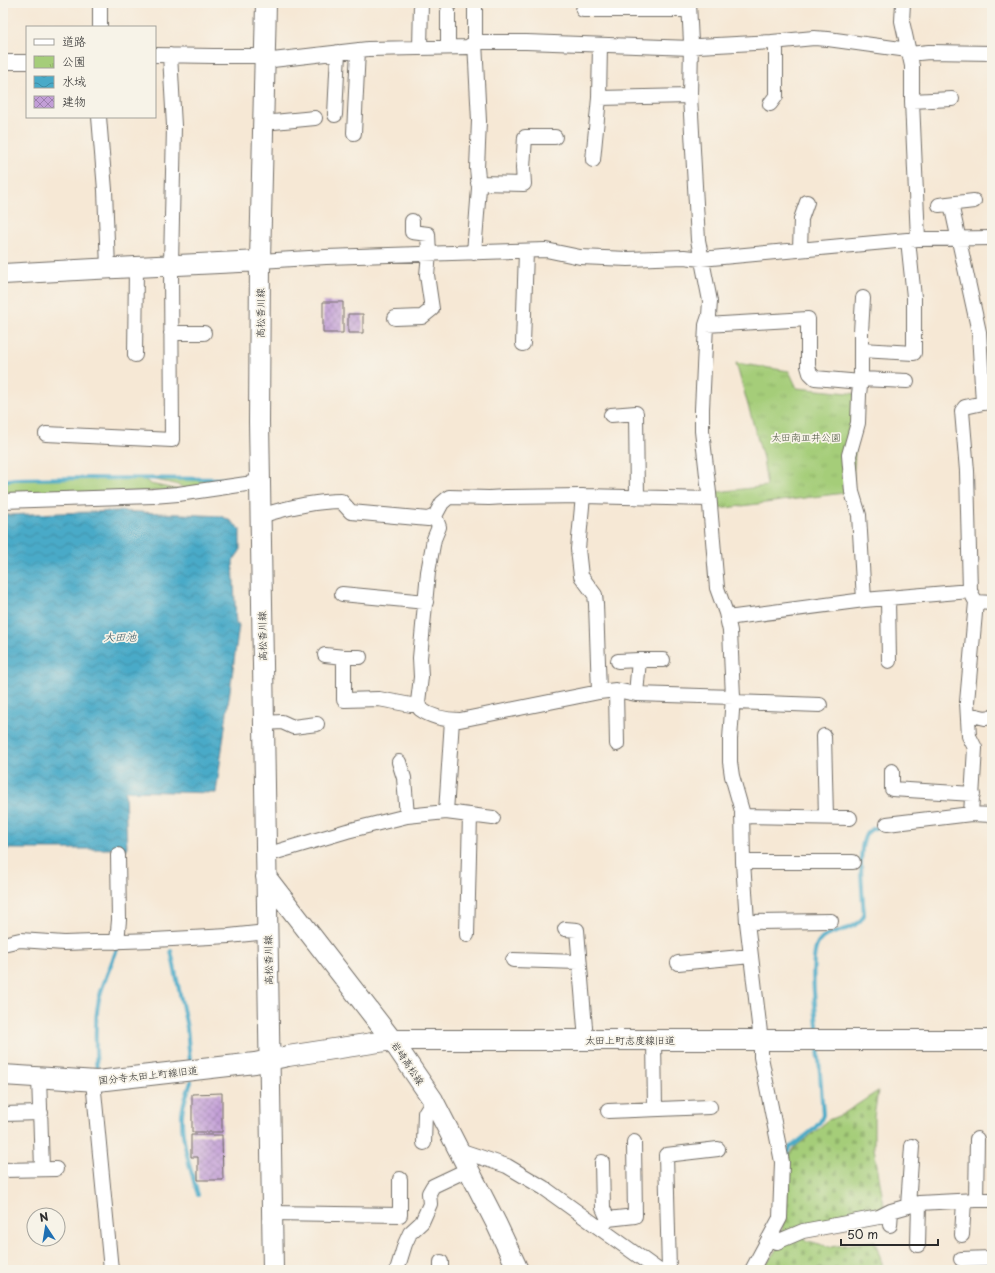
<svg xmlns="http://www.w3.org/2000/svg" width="995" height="1273" font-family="'Playpen Sans','Klee One',sans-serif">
  <defs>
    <pattern id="cemetery-stones" width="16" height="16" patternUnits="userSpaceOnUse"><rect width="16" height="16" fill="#a5cd79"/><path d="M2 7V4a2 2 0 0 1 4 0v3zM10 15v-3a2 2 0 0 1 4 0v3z" fill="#8eb069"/></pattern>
    <pattern id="park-tufts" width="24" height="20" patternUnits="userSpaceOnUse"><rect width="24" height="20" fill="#a5cd79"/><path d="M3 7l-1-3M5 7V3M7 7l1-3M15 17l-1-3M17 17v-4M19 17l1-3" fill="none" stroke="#8eb069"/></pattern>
    <pattern id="water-waves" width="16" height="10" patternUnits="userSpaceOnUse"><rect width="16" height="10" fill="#49aac8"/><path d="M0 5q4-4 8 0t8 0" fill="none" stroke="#3d8ba3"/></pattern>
    <pattern id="building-cross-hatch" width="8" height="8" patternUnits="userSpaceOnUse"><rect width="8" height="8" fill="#c29ed7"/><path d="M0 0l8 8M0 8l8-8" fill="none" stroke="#9e81af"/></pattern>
  </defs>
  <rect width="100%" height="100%" fill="#f7f3e8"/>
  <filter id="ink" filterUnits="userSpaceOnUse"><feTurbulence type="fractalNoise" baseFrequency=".025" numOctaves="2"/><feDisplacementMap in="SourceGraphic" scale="8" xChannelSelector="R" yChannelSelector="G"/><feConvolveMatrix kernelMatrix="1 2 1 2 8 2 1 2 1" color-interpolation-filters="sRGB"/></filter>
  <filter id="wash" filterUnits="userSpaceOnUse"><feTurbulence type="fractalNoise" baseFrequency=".012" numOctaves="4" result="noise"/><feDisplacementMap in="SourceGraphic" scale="16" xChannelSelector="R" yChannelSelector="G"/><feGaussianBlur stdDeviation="0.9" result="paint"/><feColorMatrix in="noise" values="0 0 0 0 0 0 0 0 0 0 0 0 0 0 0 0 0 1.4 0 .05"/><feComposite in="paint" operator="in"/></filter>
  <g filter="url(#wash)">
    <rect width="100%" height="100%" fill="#f6e8d5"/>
    <!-- grass -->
    <path fill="#a5cd79" stroke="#687c52" d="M144,479l6,5 30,6 -177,7v-15l12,-2z
      M151,479l93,1 -57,9 -12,-5z"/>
    <!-- cemetery -->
    <path fill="url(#cemetery-stones)" stroke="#687c52" d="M878,1091l-4,26v31l11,63 -84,19 4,10 25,7 45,-6 9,29h-110l-10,-3 14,-20 4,-16 4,-35 1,-37 9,-13 24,-18 6,-7 17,-7z"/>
    <!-- park -->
    <path fill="url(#park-tufts)" stroke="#687c52" d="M736,363l53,8 8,17 62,6 -7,98 -142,18 -1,-17 58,-7 -4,-28z"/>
    <!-- water -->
    <path fill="url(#water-waves)" stroke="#3a6a7a" d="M119,511l103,5 10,6 8,7v22l-7,10 3,63 3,1 -23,168 -91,-2 2,58h-124v-334z"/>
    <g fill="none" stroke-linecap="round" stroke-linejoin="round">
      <!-- stream -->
      <path stroke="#49aac8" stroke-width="4" d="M3,481l12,-2 72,-1 149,1
        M171,951l16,77 3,33
        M818,1034c-2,-18 -10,-79 1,-92 4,-6 11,-8 18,-10 11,-4 22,-6 27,-17 -1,-17 -8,-72 4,-83 5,-5 11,-5 17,-6
        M97,1076c-1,-24 -3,-53 2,-77 4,-17 12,-34 18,-50
        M191,1082c-3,10 -9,23 -9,33 -1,24 9,57 16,80
        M785,1158l5,-10 24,-19 6,-7 3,-7 -5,-70"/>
    </g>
    <g id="blocks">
      <!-- building -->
      <path fill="url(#building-cross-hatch)" d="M323,302h20v31h-20z
        M348,314h15v19h-15z
        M222,1093v39h-30v-38z
        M191,1135h31l1,45h-25v-23h-7z"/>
    </g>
  </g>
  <g filter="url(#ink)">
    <use href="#blocks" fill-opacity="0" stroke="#726d66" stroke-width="1"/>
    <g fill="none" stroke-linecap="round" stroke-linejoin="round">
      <!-- street casing -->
      <g stroke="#726d66" stroke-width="16">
        <path id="street" d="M475,3v39h51l165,6 7,-2 74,-4 4,5v49l-6,8
          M689,3l2,40 -1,53 8,144 12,61 -1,15 -3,9 -4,84v22l7,62 8,95 9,25 4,18 3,66 -3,42v23l2,14 10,35 1,51 4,60 14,119v16l21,105 -2,56 -28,52
          M903,3l-1,18 10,45v35l6,138
          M583,10h106
          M100,27v-24
          M772,42l42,-4 14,1 80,11
          M448,47v-36
          M420,48l1,-45
          M909,54l20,-2 63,1
          M155,55l58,1h51
          M264,61l104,-12 100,-2 7,-5 4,79 -2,47 2,20 -5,65
          M3,62h24
          M599,98l1,-53
          M912,101l40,-2
          M335,115l3,-63
          M99,117l6,73 3,78
          M263,123l52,-5
          M354,133l4,-83
          M593,160l6,-62 91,-2
          M478,183l46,1 -1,-16 2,-31h30
          M951,204l28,128 4,71
          M939,205l35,-4
          M800,249l1,-30 6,-17
          M260,261l66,-4 220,-7 34,7 48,2 56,-2 17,2 217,-20 74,-1
          M863,298l-2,34v47l-2,15 -1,29 -9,32 3,37 7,23 5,85
          M395,318l27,-1 10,-8 -5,-34 2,-21 -1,-20 -16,-2v-11
          M706,325l102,-6v47l2,7 5,5 46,4
          M171,333h33
          M523,344l3,-93
          M861,350l53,3v-56l-6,-57
          M135,355l1,-88
          M861,379l46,2
          M611,415l25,-2 1,84
          M46,434l126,6 -1,-175 3,-139 -4,-71
          M583,496l-5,53 3,27 14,19 1,9 3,88
          M3,501l150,-5 25,-2 82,-12
          M260,516c26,-8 54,-15 81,-15l10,11 77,7 7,-3 7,-13 7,-6 40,1 17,-1 77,-1 126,3
          M435,516l4,11 -5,12 -6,33 -8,86 1,19 -3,25 2,7c11,8 26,11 40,11l139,-28 17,-2 20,4 97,3
          M970,591l-3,-120 -5,-60 3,-4 18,-4 9,-1
          M342,594l84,8
          M888,598l1,63
          M727,618l137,-18 106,-9 6,11
          M325,655l19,2v43l35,-1 32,6h8
          M344,657h16
          M618,661l21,-1
          M616,690l1,54
          M636,694l3,-34h24
          M733,702l87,3
          M968,714l17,4 7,-1
          M264,723l18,-1 11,5 24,-3
          M824,736l2,81
          M399,762l5,16 3,38
          M892,771v18l81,5
          M446,812l6,-92
          M971,814l4,-66 -6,-12 -2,-34 9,-100 16,1
          M742,816l108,2
          M887,824l84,-10 21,1
          M266,855l81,-24 60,-15 39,-4 47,6
          M743,862h110
          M747,922l84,-1
          M565,929l12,1 9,110
          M467,935l3,-120
          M117,942l2,-22 -1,-65
          M3,944l17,-4 44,3 89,-3 76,-4 38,-4
          M513,960l66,2
          M678,963l73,-7
          M654,1040l1,69
          M39,1077l3,92
          M93,1081l18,189
          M608,1111l102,-4
          M3,1114l38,-1
          M424,1143l1,-30 8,-13
          M459,1150l48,16 37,22 114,82
          M602,1162l1,46 5,11
          M3,1170l53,-1
          M976,1200l1,-61
          M908,1206l4,-60
          M272,1213l128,2v-36
          M890,1225l1,-14
          M601,1229l7,-10 27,-3 -1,-74
          M962,1235l2,-34
          M769,1238l8,4 26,-11 76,-14 12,-6 28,-8 57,-3h16
          M918,1245l1,-42
          M961,1259l31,-1
          M441,1262v8
          M397,1270l8,-26 5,-11 12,-11 8,-18 -1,-11 4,-7 36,-17
          M669,1270l-3,-115 52,-6"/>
      </g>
      <!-- secondary casing -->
      <g stroke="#726d66" stroke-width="22">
        <path id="secondary" d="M266,3l-6,258 -1,161 14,848
          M3,274l92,-5 165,-8
          M266,877l126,163 41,60 63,123 22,47
          M3,1075l94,6 158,-18 33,-7 104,-16h600"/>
      </g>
      <!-- street -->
      <use href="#street" stroke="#fff" stroke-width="14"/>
      <!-- secondary -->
      <use href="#secondary" stroke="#fff" stroke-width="20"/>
    </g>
  </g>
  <g text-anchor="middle" stroke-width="3.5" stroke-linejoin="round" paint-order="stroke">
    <!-- street labels -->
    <g font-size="10" fill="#2b2b2b" stroke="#f7f3e8">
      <text transform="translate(260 313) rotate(-90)" y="4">高松香川線</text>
      <text transform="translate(262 636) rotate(-91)" y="4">高松香川線</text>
      <text transform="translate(268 960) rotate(-91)" y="4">高松香川線</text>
      <text x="630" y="1044">太田上町志度線旧道</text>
      <text transform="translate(408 1063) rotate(56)" y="4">岩崎高松線</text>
      <text transform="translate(148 1075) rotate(-6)" y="4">国分寺太田上町線旧道</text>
    </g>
    <!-- park labels -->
    <g font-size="10" fill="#4a543e" stroke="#f7f3e8">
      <text x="806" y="441">太田南皿井公園</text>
    </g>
    <!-- water labels -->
    <g font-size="11" font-style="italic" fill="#365762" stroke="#f7f3e8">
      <text x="120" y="641">大田池</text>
    </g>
  </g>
  <!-- margin -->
  <rect width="995" height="1273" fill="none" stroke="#f7f3e8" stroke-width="16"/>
  <!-- legend -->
  <rect x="26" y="26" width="130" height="92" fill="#f7f3e8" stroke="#a5a39c"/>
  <rect x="34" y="39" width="20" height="6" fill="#ffffff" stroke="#a5a39c"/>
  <text x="62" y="46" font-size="12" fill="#2b2b2b">道路</text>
  <rect x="34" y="56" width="20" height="12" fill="url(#park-tufts)" stroke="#a5a39c"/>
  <text x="62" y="66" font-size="12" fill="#2b2b2b">公園</text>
  <rect x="34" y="76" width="20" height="12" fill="url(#water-waves)" stroke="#a5a39c"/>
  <text x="62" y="86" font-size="12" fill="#2b2b2b">水域</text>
  <rect x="34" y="96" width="20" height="12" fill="url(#building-cross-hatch)" stroke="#a5a39c"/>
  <text x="62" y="106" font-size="12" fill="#2b2b2b">建物</text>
  <!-- north arrow -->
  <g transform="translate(46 1227) rotate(348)"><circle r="19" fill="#f7f3e8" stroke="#a5a39c"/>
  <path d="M0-3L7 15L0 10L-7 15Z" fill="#1f6fb2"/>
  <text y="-6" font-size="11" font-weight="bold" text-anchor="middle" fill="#2b2b2b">N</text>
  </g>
  <!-- scale -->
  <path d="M841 1239v6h97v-6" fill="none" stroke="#2b2b2b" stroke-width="2"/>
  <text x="847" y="1239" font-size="12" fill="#2b2b2b" stroke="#f7f3e8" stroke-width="3" paint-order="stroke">50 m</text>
</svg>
